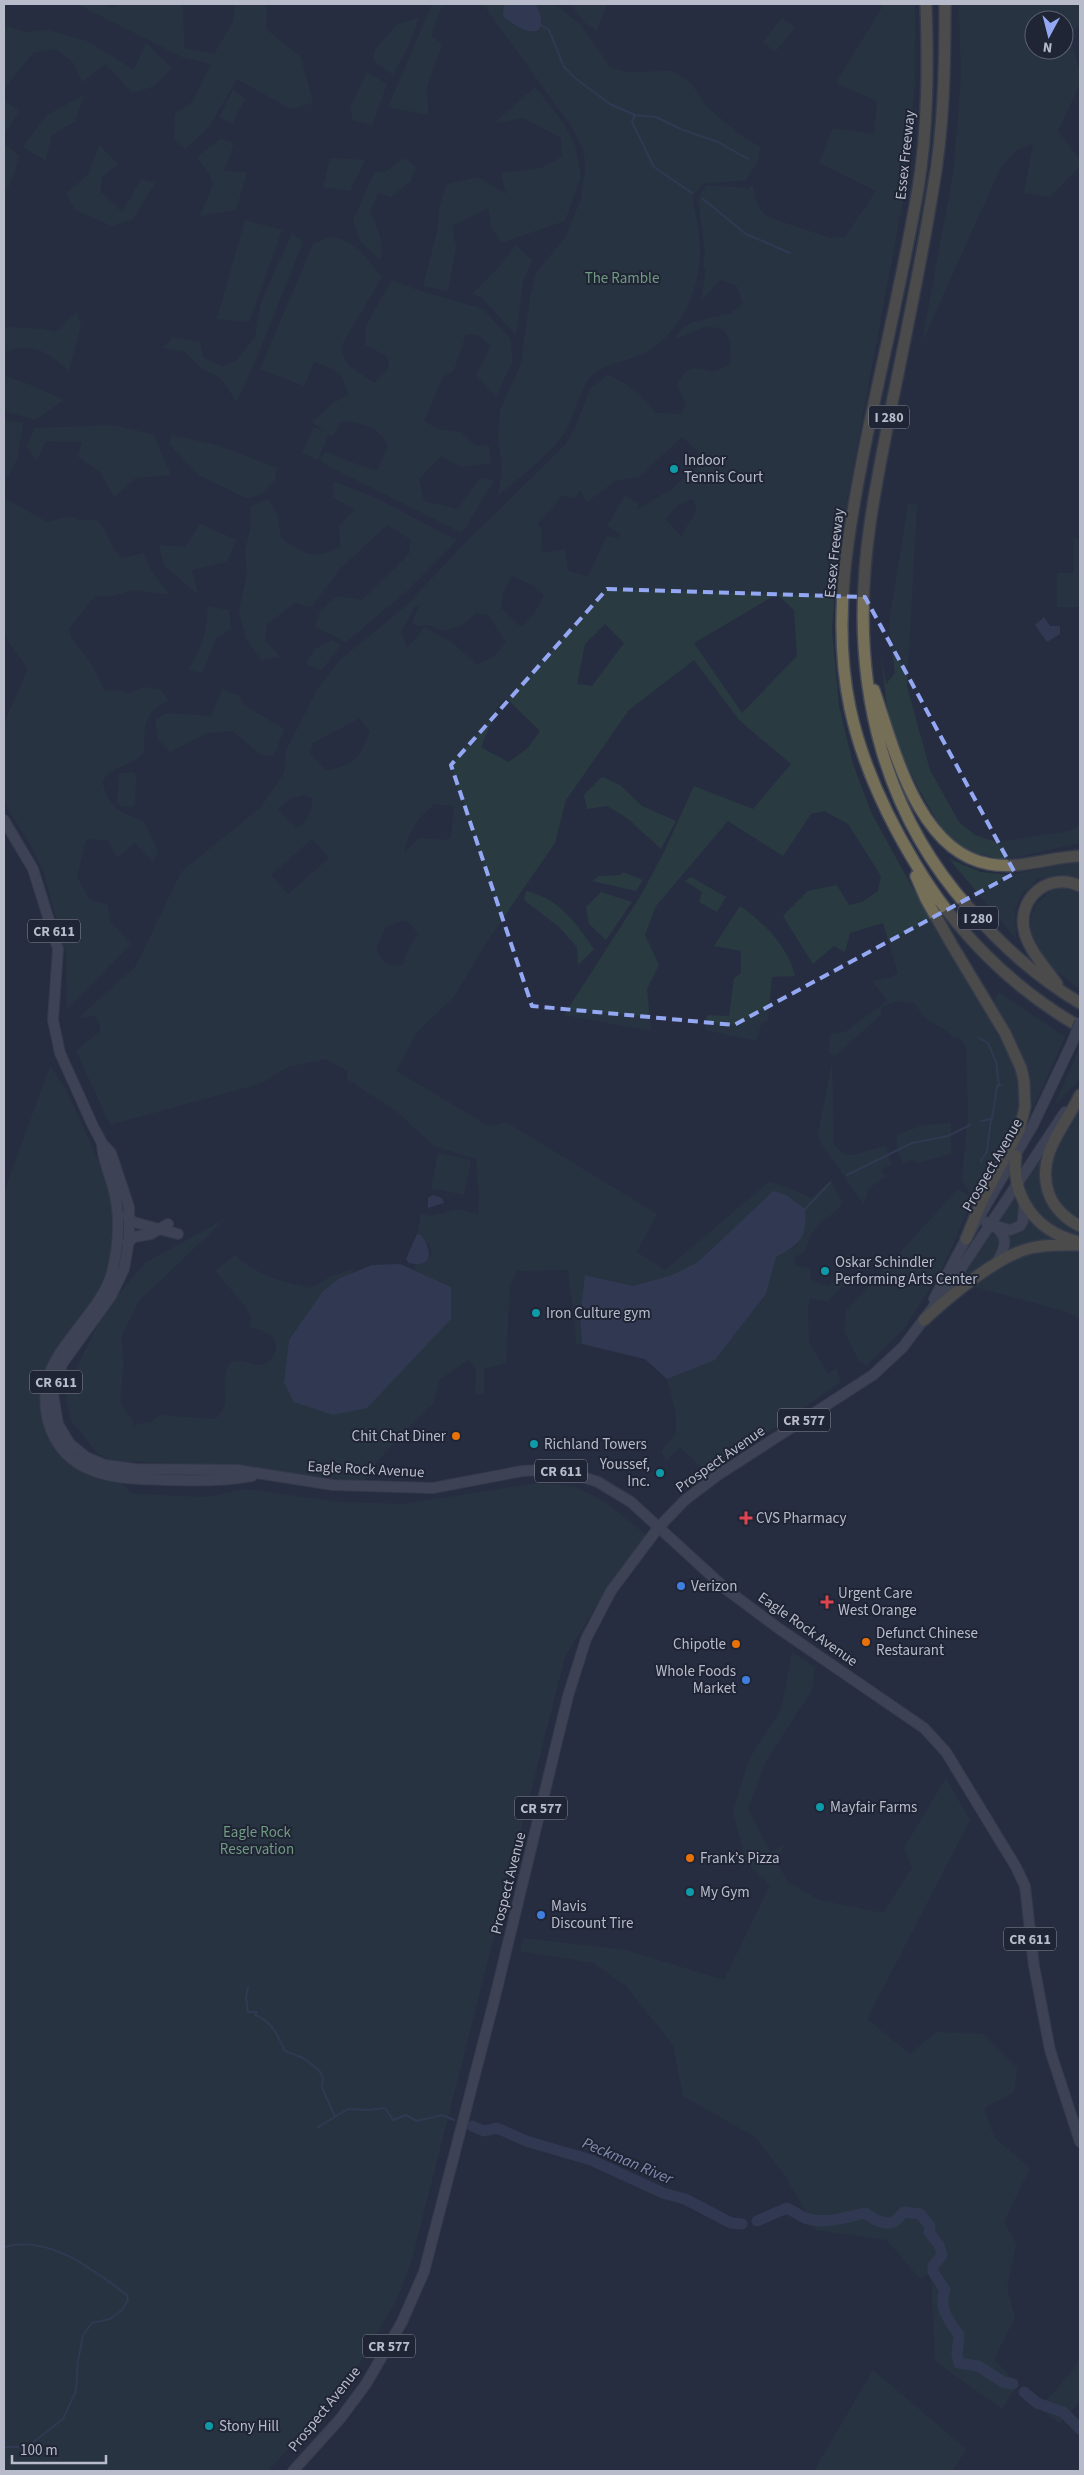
<svg xmlns="http://www.w3.org/2000/svg" width="1084" height="2475" font-family="'Source Sans 3',sans-serif">
  <rect width="100%" height="100%" fill="#272d40"/>
  <!-- green -->
  <path fill="#293a41" fill-rule="evenodd" d="M77,4h27l7,4 10,-4h62l1,44 30,6 19,-32 2,-18h32l-1,25 35,28 12,46 -23,6 -53,-30 -28,48 -24,22 -11,-9 1,-26 17,-12 19,-38 -29,-7z
    M432,4h10l-11,32 11,8 -15,42 1,29 -40,-8z
    M483,4h72l25,20 30,43 17,5 46,-1 18,12 16,24 31,26 22,14 -2,13 -12,20 -44,4 -9,13c2,18 8,39 7,57 -1,38 -20,80 -55,99 -14,7 -43,12 -53,22 -14,16 -16,37 -26,55 -10,21 -50,50 -68,66l4,-29 -4,-29 2,-28 21,-46 9,-67 6,-24 30,-37 15,-37 4,-30 -1,-17 -11,-23z
    M570,4h37l-10,27 -11,-7z
    M884,4h31v78l-9,103 -69,368 -5,77 7,76 14,58 18,48 41,75 14,17 95,174 -2,28 -6,26 -40,67 -33,74 -37,57 -37,36 -7,-5 -15,-30 2,-20 112,-122 14,9 -10,-18 6,-66 -2,-67 -8,-11 -4,2c-15,-16 -29,-13 -38,-34 -14,-3 -24,-4 -36,5l2,5 -47,42 -6,-3 1,-19 15,-2 42,-31 -15,-20 19,-4 7,-4 -15,-50 -33,10 -5,19 -11,-6 -21,18 -30,-48 25,-25 29,-6 12,20 13,-3 16,-11 3,-15 -33,-52 -24,-13 -13,3 -28,42 -55,-35 -72,85 -11,29 14,30 -12,24 4,42 -87,-16 77,-120 23,-43 30,-66 59,23 38,-45 -52,-44 -45,-60 -65,50 -63,90 -11,43 -69,100 -32,54 -37,35 -21,39 93,55 17,-4 151,92 -20,38 28,18 105,-89 42,17 19,-18 11,23c-10,15 -15,12 -24,22 -7,8 -10,16 -13,26l-11,7 2,8 14,2v11l18,8 11,-10 8,6 -20,18 -17,-2 -2,10 1,33 19,32 8,-6 5,14 -133,92 -28,-27 -14,15 -5,-11 15,-18v-19l-9,-35 48,-19 51,-66 10,-38 22,-11 -25,-54 -75,71 -26,13 -39,11 -47,-11 -6,43 2,26h-6c0,-25 -6,-49 -8,-74l-51,1 -7,14 -4,78 -22,6v25h-9l1,-26 -8,-8 -29,20 -6,24 -34,33 -30,34 -5,11 -144,-17 -106,-4 -16,-7 -27,-33 -5,-22 3,-16 36,-73 40,-47 80,-44 -86,82 -18,36 3,24 -4,41 16,25 1,-3 14,-2 9,-7 55,4c18,-14 6,-32 12,-50 6,-18 26,0 38,-5 5,-2 8,-7 10,-12 6,-18 -13,-22 -26,-25l3,-8 -6,-12 -31,-36 20,-16c20,19 48,28 75,33l20,-11 25,-9 -3,5 -12,5 -17,13 -34,49 -5,43 166,-96 -36,-17 1,-5 6,-1 10,-9 -1,-8 -9,-12 -4,-1 4,-20 10,2 27,-7 20,5 1,-20 -3,-35 -42,-13 -38,-35 -49,-32 1,-8 -23,-12 -37,8 -26,16 -152,42 -34,-74 25,-21 -5,-14 -18,2 58,-52 45,-94 80,-65 23,-34 2,-23 32,-62 23,-29 66,-54 55,-59 103,-101 10,-17 15,-39 18,-14c20,8 34,22 48,38l25,1 5,-9 -9,-21c12,-20 16,-17 38,-12l16,-9 -1,-23 -7,-11 -17,-3 -33,14 10,-12 10,-6 38,-9 12,-10 -7,-18 -16,-5 -19,21 5,-33h-3l2,-13 -7,-56 8,-14 39,3 2,2 6,-5 4,20 10,12 64,21 14,-1 31,-46 -57,-28 14,-35 41,6 3,-33 -41,-18zM682,437l17,15 -2,16 -28,23 -33,19 3,-6 -14,-9 -18,31 13,8 -3,4 -10,-2 -19,40 -20,-5 -3,-22 -24,4 1,-25 -5,-3 26,-30 11,4 6,-9 7,12 28,-21 24,-4zM693,499l4,11 -16,26 -15,-17 12,-14zM512,576l21,9 11,10 -10,19 -13,13 -20,-19 2,-16zM777,594l17,16 3,46 -55,57 -48,-70zM419,606l-7,16 4,4 13,-1 15,6 17,-5 15,-13 12,2 18,27 -10,13 -19,10 -23,-21 -29,-17 -18,21 -6,-16 13,-24zM605,624l19,19 -32,43 -15,-2 8,-40zM506,698l34,33 -12,17 -20,14 -27,-15 17,-41zM360,718l10,14c-11,27 -14,31 -43,39l-18,-18 4,-10zM304,795l9,4c-2,14 -5,22 -16,29l-20,-19 15,-11zM435,804l19,2 -3,31 -6,3 -26,-2 -15,15c5,-22 13,-36 31,-49zM312,839l17,19 -41,36 -17,-19zM406,920l12,13 -12,21 -3,11c-15,1 -21,-2 -27,-16l10,-22z
    M959,4h121v23l-4,1 -6,11 10,33v12l-22,47 22,29v6l-30,31 -26,-4 9,-49 -16,6 -16,17 -79,175 32,-174 7,-92zM1034,20h30v30h-30z
    M419,18l-9,25 -17,32 -19,-14v-10l23,-27z
    M782,18l13,9 -20,25 -12,-10z
    M4,26l24,6 19,-2 40,11 47,29 12,-27 26,25 -17,18 -23,7 -26,-29 -24,18 -10,-21 -16,-12 -23,4 -29,36z
    M367,72l20,12 -15,41 -19,-5 -3,-12z
    M535,87l28,35 12,23 6,31 -16,45 -64,22 -10,-17 -3,-18 -36,18 4,21 -8,44 -25,-5 14,-54 3,-28 7,-20 31,-7 28,17 -5,-21 40,-5 21,-11 -1,-19 -38,-20 -29,5z
    M233,90l12,9 -13,25 -13,-7z
    M84,95l-9,26 -24,15 -5,25 -23,-14 24,-32z
    M4,101l15,10 -15,24z
    M220,139l14,4 -10,28 23,1 -11,38 -36,6 13,-32 -5,-12 -11,-15z
    M4,144l15,11 -4,16 -11,27z
    M99,145l19,19 -16,13 -2,14 22,21 19,-32 14,3 -22,36 -21,7 -37,-16 -9,-17 22,-18z
    M330,158l35,2 -15,31 -27,-4z
    M405,158l11,9 -5,14 -20,16 -13,-4 -8,18c8,17 14,31 10,49l-20,-19 -7,-21 22,-49 10,1z
    M245,220l37,10 -33,92 -32,-3z
    M292,233l11,9 -43,108 -23,52 -17,-24 -19,-10 -17,-17 -21,-3 10,-11 27,5 3,15 19,10 15,-7 18,-23 6,-35z
    M330,237c25,3 37,22 52,40l-42,71 8,17 26,18 15,-15 -2,-12 -22,-11 1,-20 26,-45 26,10 65,19 27,29 3,23 -17,35 -20,-21 15,-29 -14,-11 -11,-1 -12,36 -12,8 -18,43 14,8 23,3 14,13 14,1 2,17 -30,4 -20,-11 -22,23 5,22 34,8 22,-31 14,2 -32,53 -132,-66 -11,-8 7,-7 38,15 14,3 10,-25c-9,-17 -27,-23 -46,-24l-9,15 -4,-2 -11,26 -16,-7 12,-26 12,5 -14,-10 20,-18 16,-10c-5,-22 -13,-25 -34,-32l-10,24 -44,-17 53,-125z
    M516,245l16,15 -9,21 -7,54 -34,-37 -10,-4 27,-27z
    M77,312l4,13 -12,46c-19,-17 -37,-31 -63,-19l-1,24 26,9 33,15 -29,20 -31,-9v-84l39,2 13,3z
    M4,419l19,4 -6,36 -13,25z
    M114,425l40,10 17,40 -35,3 -22,19 -13,-24 -23,-16 4,-15 -36,-1 -9,20 -10,-14 7,-19z
    M172,435l45,10 60,23 -2,12 -15,15 -14,3 -47,-23 -30,-31z
    M333,482c43,12 83,39 124,58l-49,50 -62,52 -31,-15 5,-16 17,-15 25,4 47,-46 2,-14 -24,-15 -47,44 -29,38 -16,-4 -28,21 -2,16 15,17 -19,3 -15,-21 -7,-28 8,-36 -2,-24 6,-25v-20l17,-7 9,15 4,24c26,16 29,23 59,9l-1,-21 15,-16 -21,-13z
    M4,494l2,5 41,23 23,-6 9,4h18c12,12 12,28 26,38l21,-5 7,17 19,25 -37,-5 -20,6h-18l-26,32 2,9 19,25 15,29 14,-1 9,4 16,-7 16,2 8,11c-26,15 -23,25 -24,53 -16,15 -28,10 -42,28 7,27 16,31 42,40l14,30 -5,11 -18,-19 -19,15 -7,-17 -23,-2 -9,38 13,23 18,5 2,16 21,23 -64,65 -1,-54 -22,-82 -14,-29 -26,-42v-79l24,-54 -24,-34z
    M908,504h9l-10,182 23,84 29,52 16,13 21,7 74,-11 10,-7v19l-77,17 -30,-8 -27,-16 -28,-48 -24,-49 -8,-39 -5,-46 5,30 9,-11 -6,-49z
    M200,524l37,16 -11,22 -34,8 6,24 -34,-28 -5,-21 26,2z
    M1074,539h6v68h-23v-34h17z
    M207,606l22,4 2,19 -15,9 -14,35 -13,-3c11,-22 20,-39 18,-64z
    M333,640l8,5 -20,26 -15,-7 9,-15z
    M222,689l18,7 4,9 40,24 -10,27 -13,-1 -29,-24 -25,2 -37,19 -13,-14 -1,-19 11,-6 44,3z
    M133,772l3,3 -1,29 -3,3 -11,-1 -4,-3 2,-28 2,-2z
    M602,777l18,8 22,21 34,15 -15,28 -34,-31 -20,-12 -20,3 -3,-14z
    M949,859l32,13 28,3 68,-13h3v18l-19,-6 -24,5 -16,17 -6,13 1,30z
    M623,872l20,8 -7,11 -44,-10 7,-5 21,-1z
    M691,877l35,20 -9,15 -18,-10 3,-10 -17,-11z
    M1058,886l22,7 -1,95c-24,-15 -61,-48 -44,-81 5,-9 15,-15 23,-21z
    M526,891c33,7 50,32 68,58l-16,16 -1,-18 -18,-20 -35,-27z
    M601,892l31,10 -26,38 -17,-16 -3,-17z
    M740,906c23,16 49,41 55,70l-23,1 -4,43 -7,5 -5,16 -51,-11 2,-15 22,1 5,-38 7,-5v-22l-27,-5z
    M999,992l66,45 -32,72 -4,-34 -9,-27 -26,-47z
    M1080,1046v33l-25,26z
    M832,1062l2,83 12,10h6l33,-9 7,18 -11,6 4,7 -17,12 -4,16 -41,-59 -5,-11z
    M50,1066l16,23 47,104 1,51 -9,36 -45,75 -14,33 14,59 31,23 30,13 12,11 73,3 40,-8 93,13 64,2 128,-20h23l22,3 29,15 45,36 -46,55 -39,64 -153,602 -15,40 -49,84 -80,88h-264v-1279z
    M1080,1106v115c-20,-10 -37,-32 -32,-57 2,-13 24,-45 32,-58z
    M951,1123v31l-34,9 -4,-4 -10,5 -6,-15v-14l26,-10z
    M438,1153l33,7 -7,35 -33,-7z
    M1044,1153l-3,28 39,49v8c-32,-12 -41,-19 -58,-49z
    M1015,1196c6,11 7,17 1,28l-16,1 -1,-4z
    M1030,1221l11,10 21,10 -53,12 1,-12 -3,-7 15,-2z
    M991,1233l7,4 5,8 -13,20 -33,20z
    M1035,1250h45v69l-16,-8 -93,-25z
    M792,1652l23,15 -3,23 -46,71 -18,48 22,43 15,-7 -9,16 12,21 31,18 64,13 29,-45 -8,-20 42,-70 24,42 -103,199 43,35 26,-22 47,2 34,34 -3,24 -30,16 10,29 36,31 -26,54 12,22 -9,44 8,30 -21,41 24,26 -16,24 -67,-48 -4,-89 -11,7 -33,-39 -71,-10 -32,-56 -29,-37 -72,-41 -10,-51 -47,-59 -33,-23 -73,-12 3,-13 103,12 98,30 46,-95 -24,-23 -13,-50 16,-53 32,-49z
    M1080,2358v44l-21,21 -19,-15 33,-38z
    M873,2370l93,79 -13,22h-139z"/>
  <!-- water -->
  <path fill="#3e4768" d="M504,4h32c2,5 6,14 5,20 -3,18 -32,-2 -38,-8z
    M1044,617l6,9h10v8l-13,8 -12,-17z
    M773,1191l13,4 19,14c2,30 -4,34 -29,48l-10,37 -51,66 -48,19 -22,-20 -63,-15 -2,-26 5,-43 48,11 39,-11 26,-13z
    M433,1195l9,3 2,5 -16,5v-10z
    M417,1234l4,1c12,15 12,34 -12,28l-3,-4z
    M400,1264l51,23v32l-84,89 -34,7 -39,-13 -10,-19 5,-43 34,-49 17,-13 32,-13z"/>
  <g fill="none" stroke-linecap="round" stroke-linejoin="round">
    <!-- stream -->
    <path stroke="#3e4768" stroke-width="2" d="M539,24l10,6 15,37 11,11 35,26 25,11 21,2 27,13 35,12 30,17
      M635,115l-3,7 22,45 38,26
      M703,199l43,35 44,19
      M979,1038l9,5 8,19 3,23
      M981,1121l11,-2 5,-33 5,-1
      M981,1161l6,-10 4,-31
      M847,1175l65,-32 36,-7 22,-11
      M805,1209l25,-26
      M248,1988l-2,9 2,15h9l-2,3c17,6 23,21 30,36l18,7 16,12 4,8 -1,10 13,28
      M318,2127l30,-18 20,1 17,-2 8,12 13,-5 11,6 25,-6 12,5
      M4,2247c45,-13 89,23 123,48l1,5 -6,10 -12,9 -18,4 -9,12 -5,26 -2,30 -13,28 -36,28h-23"/>
    <!-- river -->
    <path stroke="#3e4768" stroke-width="11" d="M472,2126l12,5 13,-3 29,13 65,19 72,33 22,6 46,24 11,1
      M757,2221l30,-13c6,3 12,7 18,10 18,7 42,-1 60,-5 8,6 20,14 30,8 3,-2 6,-6 9,-9l16,2 10,12 -1,6 10,13 3,10 -9,11v6l12,18c-7,18 4,31 14,45l-2,19 2,9 19,3 25,16 10,2
      M1024,2392l13,11 26,9 17,17"/>
    <!-- major casing -->
    <g stroke="#454959" stroke-width="12">
      <path id="major" d="M4,820l29,49 25,80 -5,71 7,33 33,73 9,17 9,10 18,54v33l-5,29 -13,27 -49,68 -9,30 5,30 12,20 16,13 19,8 30,4 102,1 96,15 100,3 89,-17 19,-1 36,5 21,7 33,20 96,88 51,38 146,100 22,24 70,115 9,19 9,80 16,84 30,92
        M102,1143c0,16 7,28 11,44 8,28 6,57 -1,86 -9,33 -48,65 -62,99 -6,16 -6,32 -2,49 16,58 72,58 121,59 28,1 56,1 83,-4
        M127,1215l6,7 45,12
        M986,1222c24,11 22,23 9,43
        M996,1226l14,4 10,-4 3,-5 1,-17
        M127,1243l7,-6 17,-3 17,-10
        M934,1299l32,-60 67,-114 39,-82
        M293,2471l47,-52 26,-35 36,-62 22,-50 71,-275 73,-301 18,-57 25,-48 47,-63 27,-28 33,-25 155,-100 30,-28 49,-65 113,-170"/>
    </g>
    <!-- highway casing -->
    <g stroke="#434857" stroke-width="14">
      <path id="highway" d="M926,4c2,61 2,124 -8,185 -14,82 -34,165 -51,247 -18,89 -36,182 -17,272 12,56 36,107 65,155 40,68 97,125 165,164
        M945,4c0,61 -1,124 -12,185 -12,75 -28,150 -43,224 -10,52 -21,104 -25,156 -10,125 20,245 104,339 32,37 69,70 111,95
        M874,690c20,58 44,162 115,174 30,6 61,-7 91,-8
        M916,876l10,23 26,46 53,88 16,35 3,13 1,26 -5,21 -41,79 -13,32
        M1057,984c-11,-16 -26,-31 -32,-50 -10,-35 23,-63 55,-48
        M1080,1095c-15,32 -45,60 -31,99 5,14 18,26 31,32
        M1016,1156c-5,41 20,75 60,85
        M924,1320c25,-23 73,-64 107,-72 16,-4 33,-3 49,-3"/>
    </g>
    <!-- major -->
    <use href="#major" stroke="#595e6f" stroke-width="10"/>
    <!-- highway -->
    <use href="#highway" stroke="#756f58" stroke-width="11"/>
    <!-- major-bridge casing -->
    <g stroke="#454959" stroke-width="12" stroke-linecap="butt">
      <path id="major-bridge" d="M1072,1043l8,-21"/>
    </g>
    <!-- major-bridge -->
    <use href="#major-bridge" stroke="#595e6f" stroke-width="10"/>
  </g>
  <!-- marked area -->
  <path d="M0 0H1084V2475H0ZM607,589l258,8 150,276 -281,152 -202,-19 -81,-241z" fill="#272d40" fill-opacity=".55" fill-rule="evenodd"/>
  <path fill="none" stroke="#93a7f3" stroke-width="4" stroke-dasharray="10 6" stroke-linejoin="round" d="M607,589l258,8 150,276 -281,152 -202,-19 -81,-241z"/>
  <!-- markers -->
  <g fill="#0f9aa8" stroke="#202535" stroke-width="2">
    <circle cx="674" cy="469" r="5"/>
    <circle cx="825" cy="1271" r="5"/>
    <circle cx="536" cy="1313" r="5"/>
    <circle cx="534" cy="1444" r="5"/>
    <circle cx="660" cy="1473" r="5"/>
    <circle cx="820" cy="1807" r="5"/>
    <circle cx="690" cy="1892" r="5"/>
    <circle cx="209" cy="2426" r="5"/>
  </g>
  <g fill="#e8710a" stroke="#202535" stroke-width="2">
    <circle cx="456" cy="1436" r="5"/>
    <circle cx="866" cy="1642" r="5"/>
    <circle cx="736" cy="1644" r="5"/>
    <circle cx="690" cy="1858" r="5"/>
  </g>
  <g fill="#e0444e" stroke="#202535" stroke-width="2">
    <path d="M743.5 1510.5h5v5h5v5h-5v5h-5v-5h-5v-5h5z"/>
    <path d="M824.5 1594.5h5v5h5v5h-5v5h-5v-5h-5v-5h5z"/>
  </g>
  <g fill="#3f7fe0" stroke="#202535" stroke-width="2">
    <circle cx="681" cy="1586" r="5"/>
    <circle cx="746" cy="1680" r="5"/>
    <circle cx="541" cy="1915" r="5"/>
  </g>
  <g text-anchor="middle" stroke-width="4" stroke-linejoin="round" paint-order="stroke">
    <!-- shield labels -->
    <g fill="#202535" stroke="#8a8e9d" stroke-width="1">
      <rect x="869" y="405.5" width="40" height="23" rx="4"/>
      <rect x="958" y="906.5" width="40" height="23" rx="4"/>
      <rect x="28" y="919.5" width="52" height="23" rx="4"/>
      <rect x="30" y="1370.5" width="52" height="23" rx="4"/>
      <rect x="778" y="1408.5" width="52" height="23" rx="4"/>
      <rect x="535" y="1459.5" width="52" height="23" rx="4"/>
      <rect x="515" y="1796.5" width="52" height="23" rx="4"/>
      <rect x="1004" y="1927.5" width="52" height="23" rx="4"/>
      <rect x="363" y="2334.5" width="52" height="23" rx="4"/>
    </g>
    <g font-size="14" font-weight="bold" fill="#b8bbca">
      <text x="889" y="422">I 280</text>
      <text x="978" y="923">I 280</text>
      <text x="54" y="936">CR 611</text>
      <text x="56" y="1387">CR 611</text>
      <text x="804" y="1425">CR 577</text>
      <text x="561" y="1476">CR 611</text>
      <text x="541" y="1813">CR 577</text>
      <text x="1030" y="1944">CR 611</text>
      <text x="389" y="2351">CR 577</text>
    </g>
    <!-- street labels -->
    <g font-size="15" fill="#b8bbca" stroke="#202535">
      <text transform="translate(905 155) rotate(-84)" y="5">Essex Freeway</text>
      <text transform="translate(834 553) rotate(-84)" y="5">Essex Freeway</text>
      <text transform="translate(992 1165) rotate(-60)" y="5">Prospect Avenue</text>
      <text transform="translate(720 1459) rotate(-35)" y="5">Prospect Avenue</text>
      <text transform="translate(366 1469) rotate(3)" y="5">Eagle Rock Avenue</text>
      <text transform="translate(808 1629) rotate(35)" y="5">Eagle Rock Avenue</text>
      <text transform="translate(508 1883) rotate(-76)" y="5">Prospect Avenue</text>
      <text transform="translate(324 2409) rotate(-51)" y="5">Prospect Avenue</text>
    </g>
    <!-- park labels -->
    <g font-size="15" fill="#709a81" stroke="#202535">
      <text x="622" y="283">The Ramble</text>
      <text x="257" y="1837">Eagle Rock<tspan x="257" dy="17">Reservation</tspan></text>
    </g>
    <!-- poi labels -->
    <g font-size="15" fill="#b8bbca" stroke="#202535" text-anchor="start">
      <text x="684" y="465">Indoor<tspan x="684" dy="17">Tennis Court</tspan></text>
      <text x="835" y="1267">Oskar Schindler<tspan x="835" dy="17">Performing Arts Center</tspan></text>
      <text x="546" y="1318">Iron Culture gym</text>
      <text x="446" y="1441" text-anchor="end">Chit Chat Diner</text>
      <text x="544" y="1449">Richland Towers</text>
      <text x="650" y="1469" text-anchor="end">Youssef,<tspan x="650" dy="17">Inc.</tspan></text>
      <text x="756" y="1523">CVS Pharmacy</text>
      <text x="691" y="1591">Verizon</text>
      <text x="838" y="1598">Urgent Care<tspan x="838" dy="17">West Orange</tspan></text>
      <text x="876" y="1638">Defunct Chinese<tspan x="876" dy="17">Restaurant</tspan></text>
      <text x="726" y="1649" text-anchor="end">Chipotle</text>
      <text x="736" y="1676" text-anchor="end">Whole Foods<tspan x="736" dy="17">Market</tspan></text>
      <text x="830" y="1812">Mayfair Farms</text>
      <text x="700" y="1863">Frank’s Pizza</text>
      <text x="700" y="1897">My Gym</text>
      <text x="551" y="1911">Mavis<tspan x="551" dy="17">Discount Tire</tspan></text>
      <text x="219" y="2431">Stony Hill</text>
    </g>
    <!-- water labels -->
    <g font-size="16" font-style="italic" fill="#818cb0" stroke="#202535">
      <text transform="translate(628 2160) rotate(23)" y="6">Peckman River</text>
    </g>
  </g>
  <!-- border -->
  <rect width="1084" height="2475" fill="none" stroke="#b8bbca" stroke-width="10"/>
  <!-- north arrow -->
  <g transform="translate(1049 35) rotate(187)"><circle r="24" fill="#202535" stroke="#5d6171"/>
  <path d="M0-4L9 19L0 12L-9 19Z" fill="#93a7f3"/>
  <text y="-8" font-size="14" font-weight="bold" text-anchor="middle" fill="#b8bbca">N</text>
  </g>
  <!-- scale -->
  <path d="M12 2455v8h94v-8" fill="none" stroke="#b8bbca" stroke-width="2.5"/>
  <text x="20" y="2455" font-size="15" fill="#b8bbca" stroke="#202535" stroke-width="4" paint-order="stroke">100 m</text>
</svg>
